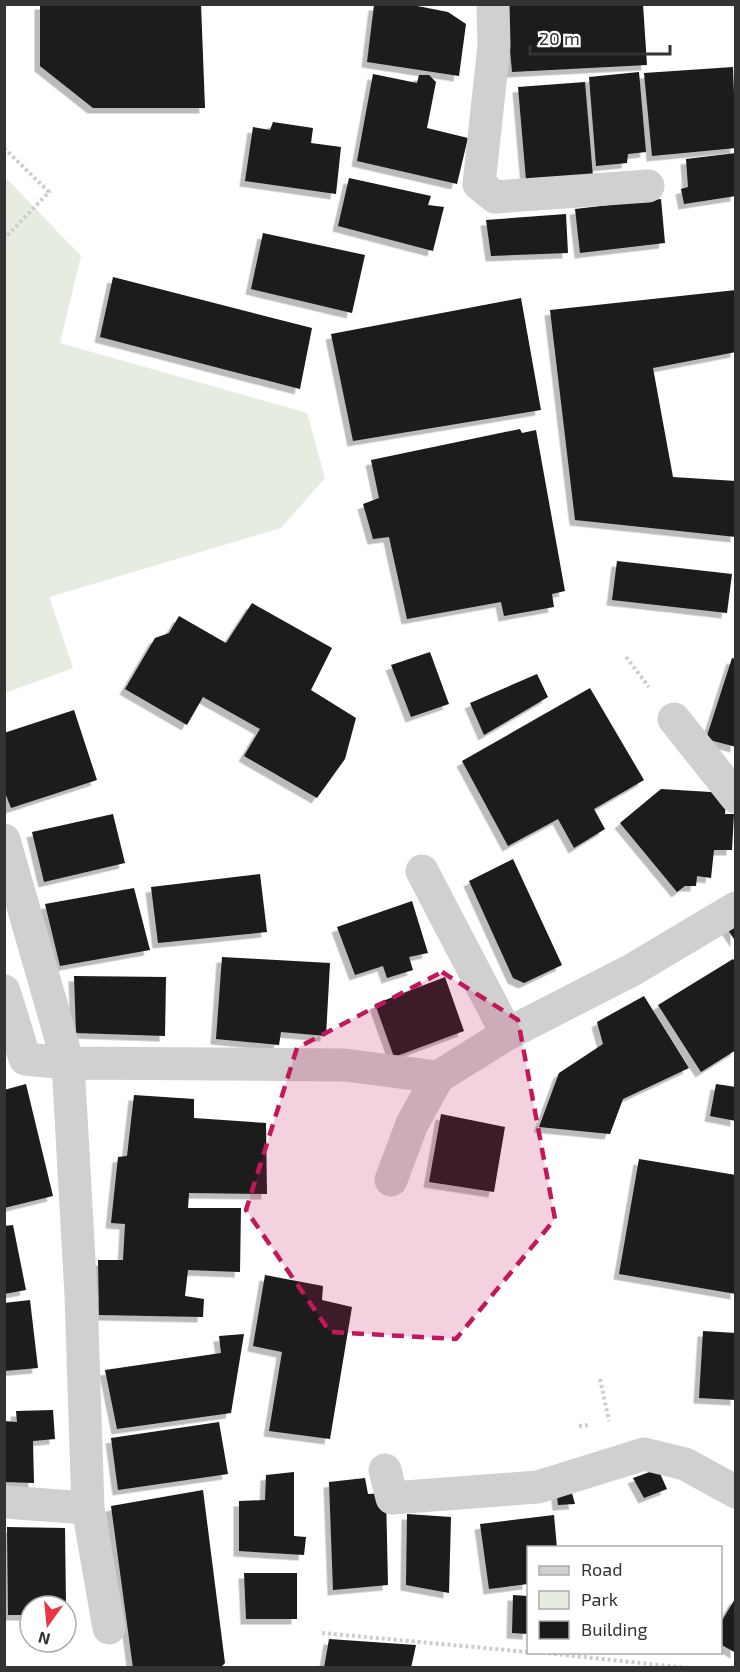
<svg xmlns="http://www.w3.org/2000/svg" width="740" height="1672" font-family="'Exo 2',sans-serif">
  <defs>
    <filter id="shadow"><feDropShadow dx="-5.5" dy="5.5" stdDeviation="0" flood-color="#0004"/></filter>
  </defs>
  <rect width="100%" height="100%" fill="#fff"/>
  <!-- green -->
  <path fill="#e6ecdf" d="M5,177l76,79 -21,87 247,70 18,65 -44,50 -232,69 24,71 -68,25z"/>
  <!-- building -->
  <path fill="#1a1a1a" filter="url(#shadow)" d="M40,4h161l4,104h-112l-53,-42z
    M643,4l4,61 -135,7 -6,-67z
    M374,5h38l36,7 18,12 -7,52 -92,-14z
    M733,67l3,81 -84,8 -8,-83z
    M639,72l7,80 -18,2 -1,9 -31,3 -7,-89z
    M373,74l44,9 2,-8h10l7,7 -9,46 41,10 -11,46 -100,-23z
    M585,82l8,95 -67,3 -8,-93z
    M273,122l40,6 -2,15 30,4 -5,47 -91,-13 8,-54 17,3z
    M736,153v43l-52,8 -3,-15 7,-2 -2,-28z
    M349,178l82,18 -3,9 16,2 -11,44 -95,-25z
    M661,199l4,44 -85,10 -5,-44z
    M566,214l2,39 -77,3 -5,-36z
    M263,233l102,22 -13,58 -101,-24z
    M113,277l199,51 -12,61 -200,-52z
    M736,290v62l-83,16 20,109 63,4v56l-161,-17 -25,-210z
    M521,298l20,112 -188,31 -22,-107z
    M520,429l2,4 14,-3 29,161 -13,3 2,13 -50,9 -3,-14 -94,17 -18,-82 -16,2 -10,-35 16,-6 -8,-38z
    M617,561l115,13 -5,39 -115,-13z
    M252,603l80,45 -21,42 45,28 -11,41 -28,39 -73,-42 16,-27 -57,-32 -16,28 -62,-36 30,-51 14,-5 10,-17 47,27z
    M430,652l19,52 -38,13 -20,-52z
    M732,658l4,1v88l-30,-8z
    M537,674l11,23 -64,38 -14,-32z
    M590,688l54,92 -50,29 11,20 -31,19 -16,-29 -50,27 -46,-85z
    M74,710l23,70 -86,28 -7,-18v-57z
    M661,789l66,4 -2,21h9l-2,36h-18l-3,28 -14,-2 -1,10h-11l-8,6 -57,-69z
    M113,814l12,49 -81,19 -12,-50z
    M513,859l49,106 -38,18 -11,-5 -44,-97z
    M260,874l7,58 -109,11 -7,-56z
    M134,888l16,62 -90,16 -15,-62z
    M412,901l16,52 -19,4 4,13 -26,8 -4,-12 -28,9 -18,-48z
    M736,922v20l-10,-15z
    M222,957l108,6 -4,73 -45,-4 -2,13 -63,-6z
    M733,959l3,4v87l-35,22 -43,-67z
    M74,976l92,1 -1,59 -89,-3z
    M445,977l19,54 -70,26 -19,-53z
    M644,996l45,72 -66,31 -13,35 -71,-7 20,-54 44,-29 -6,-22z
    M26,1084l27,112 -49,12v-118z
    M716,1084l20,3v34l-26,-5z
    M134,1095l60,4v19l72,5 1,71 -78,-1 -1,15h53l-1,64 -52,-2 -3,26 19,3 -1,18 -104,-2 -1,-55h25l2,-36 -14,-1 7,-66 9,-1z
    M441,1114l64,13 -11,65 -65,-10z
    M639,1159l97,16v119l-117,-20z
    M13,1225l13,65 -22,4v-68z
    M265,1275l58,11 -1,14 30,7 -22,132 -61,-8 13,-79 -29,-6z
    M30,1300l8,68 -34,3v-68z
    M703,1331l33,2v67l-37,-2z
    M244,1334l-13,79 -114,16 -12,-59 116,-17 -2,-17z
    M53,1410l2,29 -22,2 1,42 -30,-1v-61l13,1 -1,-11z
    M219,1422l9,52 -110,16 -7,-52z
    M658,1469l9,20 -23,9 -11,-20z
    M294,1472v64l12,1 -2,18 -65,-4v-50l26,-1 1,-25z
    M365,1478l3,16 18,-1 2,92 -55,5 -4,-108z
    M570,1486l5,18 -17,1 -2,-18z
    M203,1490l22,173 -5,5h-87l-22,-162z
    M407,1514l44,3 -2,76 -43,-8z
    M554,1515l3,33h-29v36l-39,5 -9,-65z
    M7,1527l58,1 1,78h-36v9h-22z
    M244,1573h53v46h-51z
    M513,1595l15,1v38l-16,-1z
    M736,1597v56l-16,-9v-20z
    M329,1639l87,6 -5,23h-87z"/>
  <g fill="none" stroke-linecap="round" stroke-linejoin="round">
    <!-- path -->
    <path stroke="#cdcdcd" stroke-width="4" stroke-dasharray="3 3" stroke-linecap="butt" d="M4,148l45,44 -45,47
      M626,657l23,30
      M600,1379l9,42
      M579,1426l12,-1
      M322,1633l206,19
      M536,1652l152,16"/>
    <!-- street -->
    <path stroke="#d0d0d0" stroke-width="33" d="M493,4l1,42 -15,138 16,13 153,-11
      M674,719l62,78
      M4,840l64,223 -43,-4 -21,-68
      M422,871l85,163
      M391,1180l21,-56 26,-47
      M385,1470l7,28 146,-11 106,-33 41,10 51,28
      M4,1502l84,6
      M109,1628l-21,-120 -7,-213 -13,-232 276,2 94,12 69,-43 125,-64 104,-62"/>
  </g>
  <!-- marked area -->
  <path fill="#c2185b" fill-opacity="0.2" stroke="#c2185b" stroke-width="4.5" stroke-dasharray="12 8" stroke-linejoin="round" d="M442,972l76,48 37,199 -99,120 -126,-7 -84,-122 51,-162z"/>
  <!-- border -->
  <rect width="740" height="1672" fill="none" stroke="#333333" stroke-width="12"/>
  <!-- legend -->
  <rect x="527" y="1546" width="195" height="108" fill="#ffffff" stroke="#adadad" stroke-width="1.5"/>
  <rect x="539" y="1566" width="30" height="9" fill="#d0d0d0" stroke="#adadad" stroke-width="1.5"/>
  <text x="581" y="1576" font-size="18" fill="#333333">Road</text>
  <rect x="539" y="1591" width="30" height="18" fill="#e6ecdf" stroke="#adadad" stroke-width="1.5"/>
  <text x="581" y="1606" font-size="18" fill="#333333">Park</text>
  <rect x="539" y="1621" width="30" height="18" fill="#1a1a1a" stroke="#adadad" stroke-width="1.5"/>
  <text x="581" y="1636" font-size="18" fill="#333333">Building</text>
  <!-- north arrow -->
  <g transform="translate(48 1624) rotate(195)"><circle r="28" fill="#ffffff" stroke="#adadad" stroke-width="1.5"/>
  <path d="M0-4.5L10 22L0 15L-10 22Z" fill="#ea3543"/>
  <text y="-9" font-size="16" font-weight="bold" text-anchor="middle" fill="#333333">N</text>
  </g>
  <!-- scale -->
  <path d="M530 45v9h140v-9" fill="none" stroke="#333333" stroke-width="3"/>
  <text x="539" y="45" font-size="18" fill="#333333" stroke="#ffffff" stroke-width="4.5" paint-order="stroke">20 m</text>
</svg>
